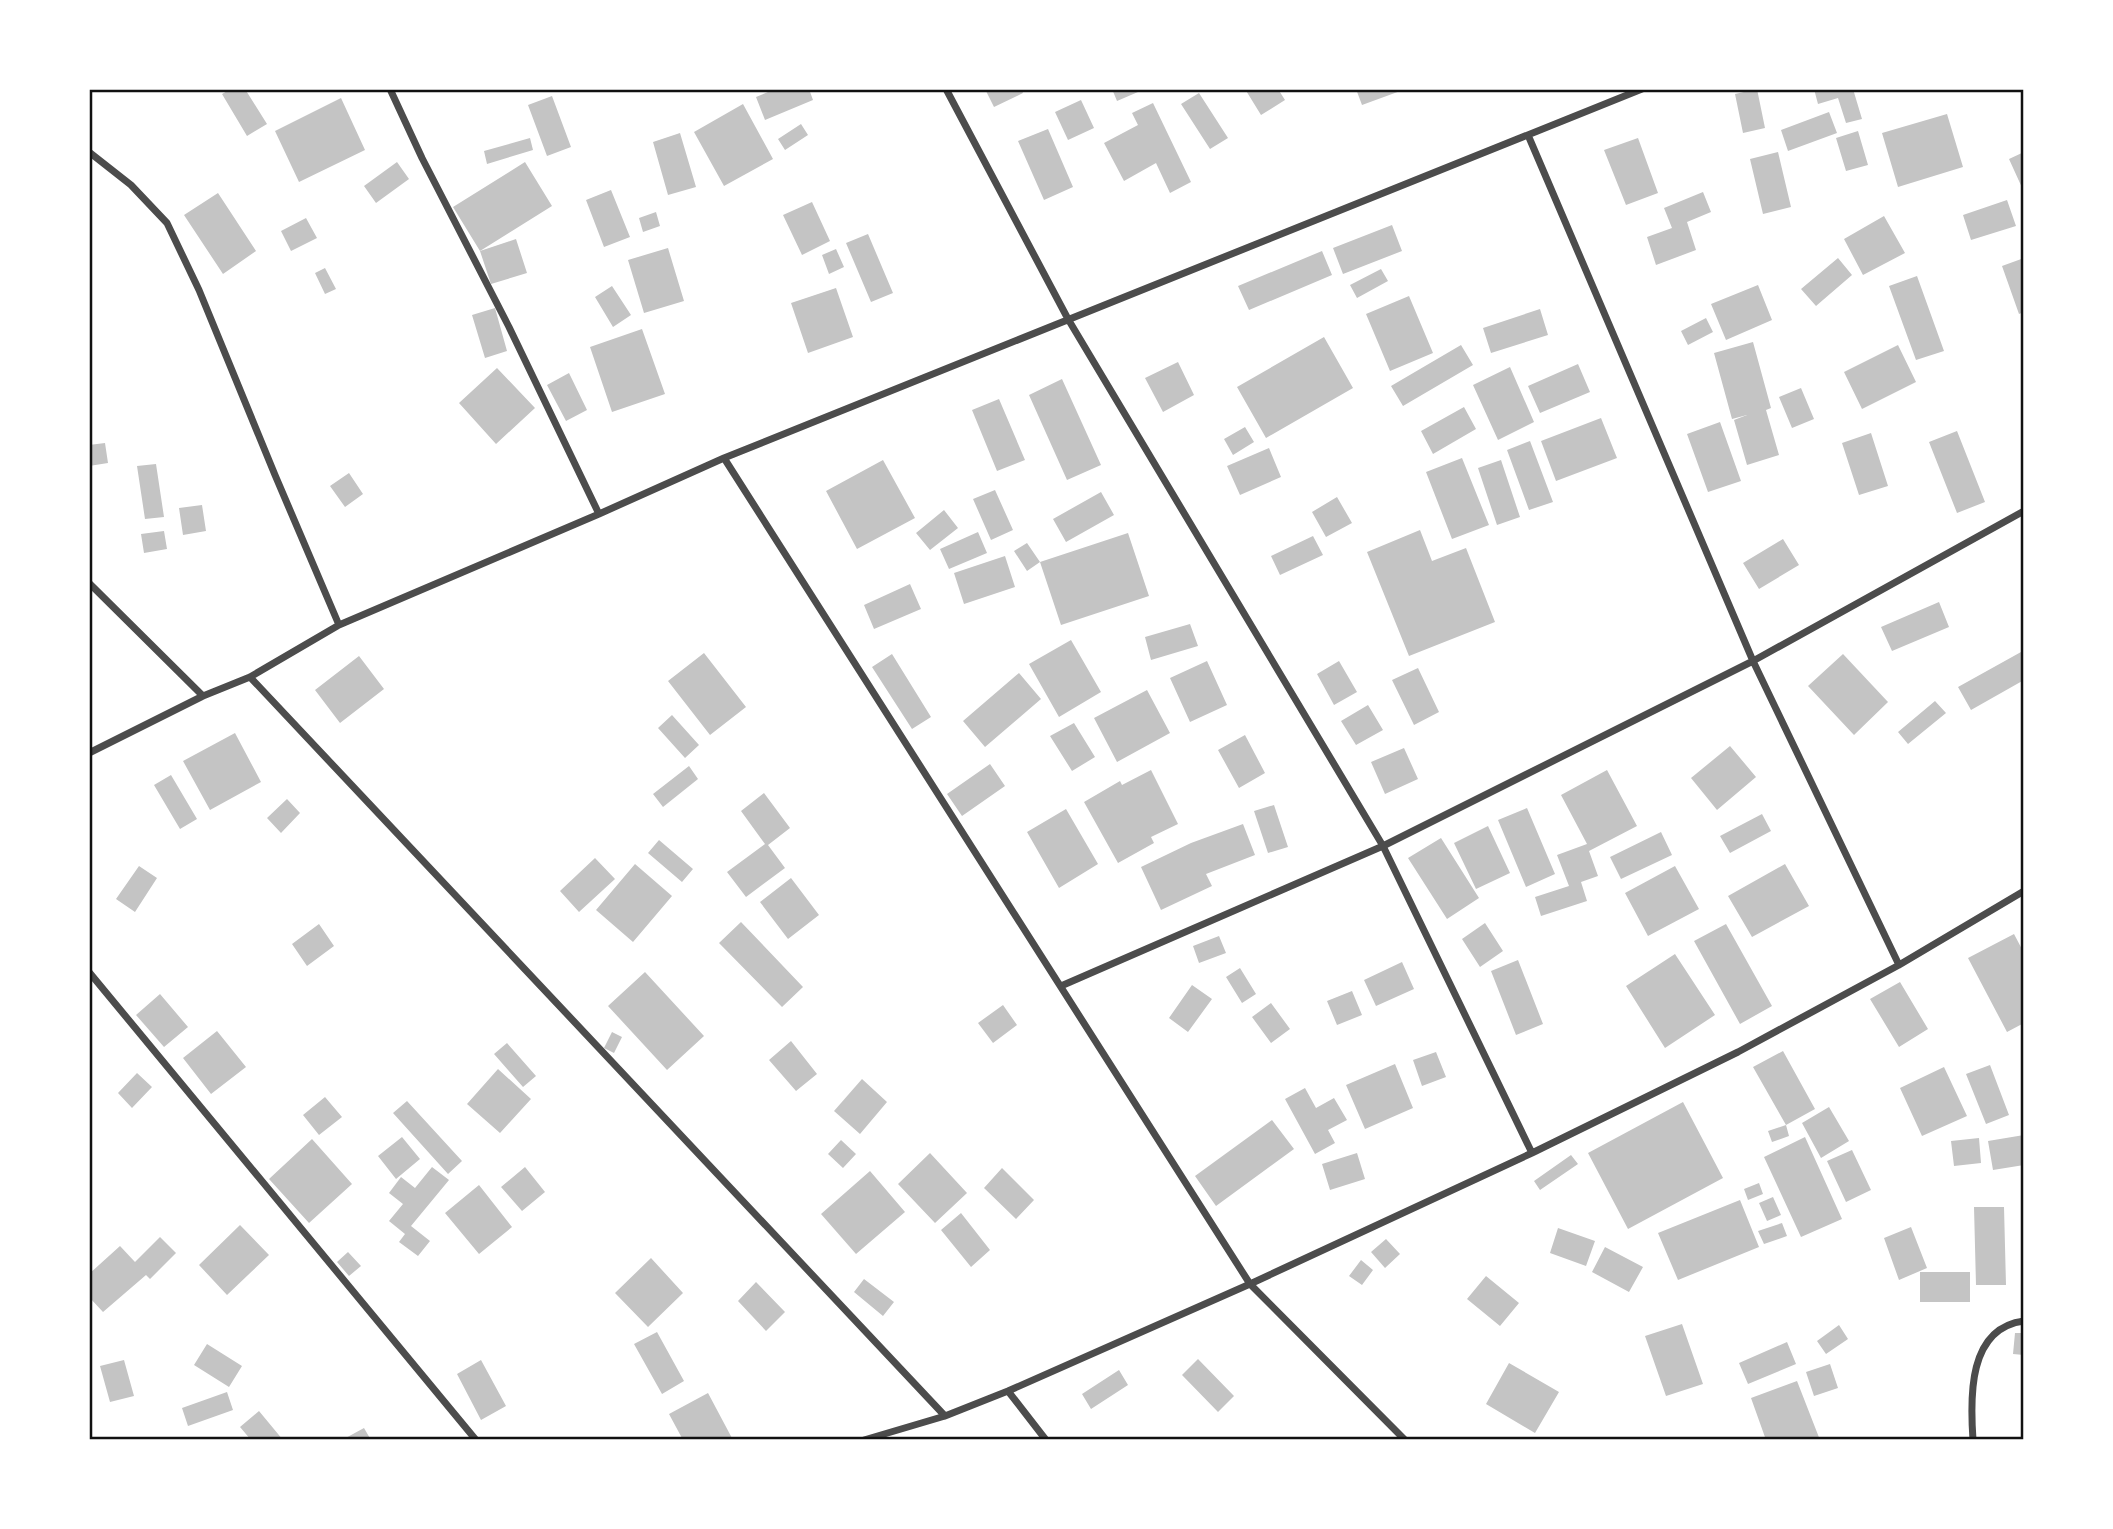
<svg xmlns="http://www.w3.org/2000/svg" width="2113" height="1529" font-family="Bitter,serif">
  <rect width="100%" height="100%" fill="#fff"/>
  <!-- building -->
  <path fill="#c4c4c4" d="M231,89h14l22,35 -20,12 -25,-42z
    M775,89h34l4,11 -48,20 -9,-23z
    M985,89h36l2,4 -29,14z
    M1112,89h25l1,3 -21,9z
    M1245,89h33l7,11 -24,15z
    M1356,89h47v1l-41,15z
    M1757,89l8,39 -22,5 -8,-39z
    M1814,89h39l9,30 -16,4 -8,-25 -20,6z
    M1199,93l29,45 -18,11 -29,-45z
    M552,96l19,51 -24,9 -19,-51z
    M341,98l24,52 -66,32 -24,-51z
    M1081,100l13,28 -26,12 -13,-28z
    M1153,103l38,79 -21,11 -14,-30 -32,18 -20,-38 34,-18 -6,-12z
    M743,104l30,55 -49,27 -30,-54z
    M1829,112l8,21 -49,18 -7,-21z
    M1947,114l16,53 -65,20 -16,-54z
    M801,124l7,11 -23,15 -7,-11z
    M1048,129l25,58 -29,13 -26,-59z
    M1858,131l10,34 -22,6 -10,-33z
    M680,133l16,54 -28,8 -15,-53z
    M530,138l3,12 -46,14 -3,-13z
    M1638,138l20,55 -32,12 -22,-55z
    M1778,152l13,55 -28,7 -13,-55z
    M2024,152v40l-15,-33z
    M397,162l12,17 -33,24 -12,-17z
    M525,162l27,44 -72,45 -27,-44z
    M611,190l19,47 -26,10 -18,-47z
    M1703,192l8,20 -24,10 9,28 -40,15 -9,-28 25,-9 -8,-20z
    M218,193l38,58 -33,23 -39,-59z
    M2007,200l9,26 -45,14 -8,-25z
    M812,202l18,39 -28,14 -19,-40z
    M656,212l4,14 -17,6 -4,-14z
    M1884,216l21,37 -42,22 -19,-36z
    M306,218l11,20 -26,13 -10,-20z
    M1392,225l10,26 -59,23 -10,-26z
    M868,234l25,59 -22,9 -25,-59z
    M516,239l11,34 -36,11 -11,-33z
    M668,248l16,53 -40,12 -16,-53z
    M836,249l8,18 -15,7 -7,-19z
    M1322,251l10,24 -83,35 -11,-24z
    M1838,258l14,17 -36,31 -15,-17z
    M2024,258v54l-5,2 -17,-48z
    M325,268l11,21 -11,5 -10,-21z
    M1381,269l7,12 -31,17 -7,-13z
    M1917,276l27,75 -28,9 -27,-74z
    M1758,285l14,35 -46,20 -15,-36z
    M612,286l19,29 -18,12 -18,-30z
    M836,288l17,49 -45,16 -17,-50z
    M1409,296l24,57 -43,18 -24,-57z
    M495,308l12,43 -22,7 -13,-43z
    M1540,309l8,26 -57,18 -8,-25z
    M1706,318l7,14 -25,13 -7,-14z
    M642,329l23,65 -53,18 -22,-65z
    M1324,337l29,51 -87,50 -29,-51z
    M1753,342l18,66 -5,2 13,45 -32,10 -13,-45 13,-5 -15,4 -18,-66z
    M1461,345l12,20 -70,41 -12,-20z
    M1898,345l18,37 -54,27 -18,-37z
    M1178,362l16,33 -31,17 -18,-34z
    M1578,364l12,28 -50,21 -12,-27z
    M1510,367l24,55 -36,18 -25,-55z
    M497,368l38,40 -39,36 -37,-41z
    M569,373l18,37 -21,11 -19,-36z
    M1062,379l39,86 -34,15 -38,-85z
    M1801,388l13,31 -22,9 -13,-31z
    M999,399l26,61 -28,11 -25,-61z
    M1464,407l12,22 -43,25 -12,-23z
    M1601,418l16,40 -61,23 -15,-40z
    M1720,422l21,59 -33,11 -21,-58z
    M1245,427l9,15 -21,13 -9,-16z
    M1957,431l28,71 -28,11 -28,-71z
    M1871,433l17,53 -29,9 -17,-52z
    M1530,441l23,61 -24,8 -22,-60z
    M105,443l3,20 -19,3v-21z
    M1269,448l12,29 -41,18 -13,-29z
    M1462,458l27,67 -37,14 -26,-67z
    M883,460l32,58 -58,31 -31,-58z
    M1501,460l19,57 -23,8 -19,-57z
    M156,464l8,53 -19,2 -8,-53z
    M349,473l14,21 -18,13 -15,-21z
    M995,490l18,40 -22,10 -18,-41z
    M1101,492l13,23 -48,27 -13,-23z
    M1337,497l15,26 -26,14 -14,-25z
    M202,505l4,26 -23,4 -4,-27z
    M944,510l14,18 -28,22 -14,-17z
    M1420,530l12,31 34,-13 29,74 -86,34 -42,-104z
    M164,531l3,18 -23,4 -3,-19z
    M978,532l9,21 -38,16 -9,-20z
    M1128,533l21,63 -88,29 -21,-63 -13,9 -13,-20 13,-8 13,19z
    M1313,536l10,19 -43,20 -9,-19z
    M1783,539l16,26 -40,24 -16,-26z
    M1005,556l10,31 -51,17 -10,-31z
    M910,584l11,25 -47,20 -10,-24z
    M1939,602l10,25 -57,24 -11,-24z
    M1190,624l8,22 -47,14 -6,-23z
    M1071,640l30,52 -42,25 -30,-53z
    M2021,652l3,4v24l-53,30 -13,-23z
    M704,653l42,54 -36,28 -42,-54z
    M892,654l39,63 -19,12 -40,-62z
    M1843,654l45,48 -34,33 -46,-49z
    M359,656l25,33 -44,34 -25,-33z
    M1207,661l20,44 -37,17 -20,-44z
    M1339,661l18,31 -23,13 -17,-31z
    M1418,668l21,44 -25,13 -22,-45z
    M1019,673l22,26 -56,48 -22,-26z
    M1147,690l23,43 -53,29 -23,-44z
    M1935,701l11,12 -38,31 -10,-12z
    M1368,705l15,25 -27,15 -15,-24z
    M672,715l27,30 -14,13 -27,-30z
    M1074,723l21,34 -23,14 -22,-35z
    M235,733l26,49 -51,28 -27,-49z
    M1245,735l20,38 -26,15 -21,-38z
    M1730,746l26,31 -39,33 -26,-32z
    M1404,748l14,31 -33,15 -14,-32z
    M990,764l15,22 -43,30 -15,-22z
    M689,766l9,13 -35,28 -10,-13z
    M1151,770l27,54 -27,13 3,6 -36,20 -34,-61 36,-21 2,4z
    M1607,770l30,56 -48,25 9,25 -17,6 6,19 -46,15 -6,-19 34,-11 -12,-31 30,-11 -26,-49z
    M171,775l26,44 -17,10 -26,-44z
    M764,793l26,35 -22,17 17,23 -39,29 -19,-25 38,-28 -24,-33z
    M287,799l13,14 -19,20 -14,-15z
    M1274,805l14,42 -20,6 -14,-42z
    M1527,808l28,66 -29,13 -28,-67z
    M1066,809l32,55 -39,24 -32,-56z
    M1762,814l9,17 -41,22 -10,-17z
    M1243,824l12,31 -49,19 6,12 -51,24 -20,-43 50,-24z
    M1488,826l22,47 -34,16 -22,-46z
    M1661,832l11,23 -51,24 -11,-22z
    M1441,838l38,60 -32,21 -39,-61z
    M659,840l34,29 -11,13 -34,-29z
    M595,858l20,21 -36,33 -19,-21z
    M635,864l37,32 -39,46 -37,-32z
    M1785,864l24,42 -57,31 -24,-41z
    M139,866l18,12 -22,34 -19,-13z
    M1675,866l24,43 -51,27 -23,-43z
    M791,878l28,37 -31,24 -28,-37z
    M741,922l62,65 -21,20 -63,-64z
    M1485,923l18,28 -23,16 -18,-28z
    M319,924l15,22 -27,20 -15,-22z
    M1726,924l46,82 -32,18 -46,-83z
    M2014,934l10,19v70l-17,9 -39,-74z
    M1219,936l7,17 -27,10 -6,-17z
    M1675,954l40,61 -50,33 -39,-62z
    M1518,960l25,64 -27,11 -25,-64z
    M1402,962l12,27 -38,17 -12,-26z
    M1240,968l16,26 -14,9 -16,-26z
    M645,972l59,64 -37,34 -59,-64z
    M1900,982l28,47 -29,18 -29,-48z
    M1192,985l20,14 -24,33 -19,-14z
    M1352,991l10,24 -25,10 -10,-24z
    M160,994l28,33 -24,20 -28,-32z
    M1271,1003l19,26 -19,14 -19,-26z
    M1003,1005l14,20 -24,18 -15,-20z
    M217,1031l29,36 -35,27 -28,-36z
    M612,1032l10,5 -8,16 -10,-5z
    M791,1041l26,33 -21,17 -27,-31z
    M507,1043l29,33 -13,11 -29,-33z
    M1783,1051l32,58 -29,16 3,11 -17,6 -4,-11 18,-6 -33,-58z
    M1436,1052l10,25 -24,9 -9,-26z
    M1395,1064l18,44 -48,21 -19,-44z
    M1990,1065l19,50 -23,9 -20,-50z
    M1944,1067l23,49 -45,20 -22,-48z
    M498,1069l33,30 -31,34 -33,-29z
    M137,1073l15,14 -20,21 -14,-15z
    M862,1079l25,23 -27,32 -26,-23z
    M1305,1088l11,20 18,-10 13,22 -19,10 7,13 -20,11 -30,-55z
    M325,1097l17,20 -23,18 -16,-20z
    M407,1101l55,60 -14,13 -55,-61z
    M1683,1102l40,76 -95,51 -40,-76z
    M1829,1107l20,34 -28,17 -19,-35z
    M1272,1120l22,29 -78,57 -21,-30z
    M2024,1135v30l-31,5 -5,-29z
    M402,1137l18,22 -24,20 -18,-23z
    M1805,1137l37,82 -41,18 -37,-80z
    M1979,1138l2,25 -27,3 -3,-25z
    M312,1139l40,45 -43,39 -40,-44z
    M841,1140l15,14 -13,14 -15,-14z
    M1852,1150l19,40 -25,12 -19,-41z
    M930,1153l37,40 -32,30 -37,-39z
    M1357,1153l8,26 -35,11 -8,-26z
    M1571,1155l7,9 -38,26 -6,-9z
    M432,1167l17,13 -38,46 19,15 -12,15 -19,-14 6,-8 -16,-13 14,-17 -14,-11 12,-16 14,11z
    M525,1167l20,25 -23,19 -21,-24z
    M1002,1168l32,32 -18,19 -32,-31z
    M870,1171l35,41 -49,42 -35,-40z
    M1759,1183l4,11 -15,6 -4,-11z
    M479,1185l33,42 -33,27 -34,-41z
    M1773,1197l8,18 -14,6 -8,-18z
    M1740,1200l19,47 -81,33 -20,-47z
    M1974,1207h30l2,78h-30z
    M961,1213l29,37 -19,17 -30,-37z
    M1782,1223l5,13 -23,8 -6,-13z
    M240,1225l29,30 -42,40 -28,-30z
    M1911,1227l16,41 -28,12 -15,-42z
    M1558,1228l37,13 -9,25 -36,-13z
    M160,1237l16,16 -26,26 -4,-4 -43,37 -14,-15v-23l31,-28 15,16z
    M1386,1239l14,15 -15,14 -14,-16z
    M1605,1247l38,20 -14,25 -37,-20z
    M348,1252l13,14 -12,10 -12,-14z
    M651,1258l32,35 -35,34 -33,-34z
    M1361,1260l12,10 -11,15 -13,-9z
    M1920,1272h50v30h-50z
    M1486,1276l33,27 -19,23 -33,-27z
    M864,1279l30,23 -11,14 -29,-24z
    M756,1282l29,30 -19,19 -28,-30z
    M1682,1324l21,60 -37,12 -21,-60z
    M1839,1325l9,14 -22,15 -9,-13z
    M657,1332l27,49 -22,13 -28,-50z
    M2015,1333h9v22l-11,-1z
    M1787,1342l9,22 -48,20 -9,-21z
    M207,1344l35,22 -13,21 -35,-22z
    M1198,1359l36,37 -16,16 -36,-37z
    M124,1360l10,36 -24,6 -10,-36z
    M481,1360l25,46 -25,14 -24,-46z
    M1509,1363l50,29 -24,41 -49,-29z
    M1830,1364l8,24 -24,8 -8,-24z
    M1119,1370l9,15 -37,24 -9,-15z
    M1797,1381l23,59h-54l-15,-42z
    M227,1392l6,18 -45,16 -6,-18z
    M708,1393l25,47h-50l-14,-26z
    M259,1411l24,29h-32l-11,-13z
    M364,1428l7,12h-29z"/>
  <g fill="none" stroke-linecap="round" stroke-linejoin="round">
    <!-- minor -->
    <path stroke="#4c4c4c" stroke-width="7" d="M390,89l32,69 87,169 90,187
      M946,89l122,230 315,527 149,307
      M1528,135l225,526 146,304
      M89,152l42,33 36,38 32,67 76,185 64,150
      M724,458l526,826 155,156
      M89,583l114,113
      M250,677l695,739
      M89,753l114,-57 47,-19 89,-52 260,-111 125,-56 918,-369
      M89,972l387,468
      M1061,986l322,-140 370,-185 271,-150
      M1008,1391l38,49
      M864,1440l81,-24 63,-25 242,-107 282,-131 206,-101 161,-87 125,-74
      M1973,1440c-3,-43 -5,-112 51,-119"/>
  </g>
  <!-- border -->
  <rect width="2113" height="1529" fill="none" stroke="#ffffff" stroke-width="182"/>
  <rect x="91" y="91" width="1931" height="1347" fill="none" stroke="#111" stroke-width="2.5"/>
</svg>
